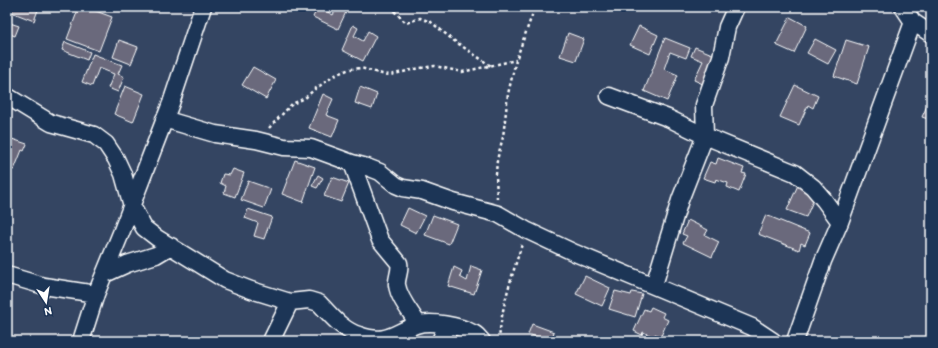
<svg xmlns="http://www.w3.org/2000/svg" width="938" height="348" font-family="Itim,sans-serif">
  <rect width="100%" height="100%" fill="#344562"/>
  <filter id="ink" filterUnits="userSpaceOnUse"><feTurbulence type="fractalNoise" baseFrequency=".025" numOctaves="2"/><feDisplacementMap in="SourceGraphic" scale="8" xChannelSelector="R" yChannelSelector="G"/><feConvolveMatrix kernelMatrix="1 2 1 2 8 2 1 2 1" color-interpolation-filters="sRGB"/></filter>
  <g filter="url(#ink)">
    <!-- building -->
    <path fill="#6a697c" stroke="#fff" d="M13,7h26l-5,14 -23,-9z
      M79,7h6l27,10 -13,34 -32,-12z
      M318,7h10l-2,4 7,4 4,-8 9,5 -8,17 -25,-12z
      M790,17l17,9 -13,27 -18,-8z
      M7,22l12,4 -4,10 -8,-3z
      M353,25l5,3 -4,8 9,5 5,-10 8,5 -13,25 -21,-11z
      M639,26l19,9 -8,19 -20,-9z
      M568,33l16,6 -8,22 -16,-5z
      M665,38l25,10 -4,10 -16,-6 -6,17 14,6 -11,26 -23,-10z
      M815,39l21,11 -8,14 -21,-11z
      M119,40l19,7 -7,17 -18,-7z
      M846,40l23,7 -12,37 -23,-8z
      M65,42l25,10 -3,8 -25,-10z
      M695,47l22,9 -12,29 -11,-5 9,-19 -12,-5z
      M93,54l29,11 -4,9 6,3 -6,15 -10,-4 6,-14 -15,-6 -7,18 -10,-4z
      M253,67l23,13 -10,19 -24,-14z
      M795,85l23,11 -5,12 -5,-3 -9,20 -19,-8z
      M125,86l19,8 -11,28 -19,-8z
      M360,87l17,7 -5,15 -17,-6z
      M323,94l10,5 -7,16 13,5 -7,17 -23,-9z
      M930,99h1v21l-9,-3z
      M12,139l15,5 -3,7 -2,-1 -8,20 -7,-3v-15z
      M718,158l26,10 -2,5 4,1 -7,18 -12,-5 1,-4 -12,-4 -1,3 -12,-4 7,-16 6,2z
      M295,160l20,7 -12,35 -21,-8z
      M233,169l11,4 -9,24 -11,-4 2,-7 -6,-3 3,-9 7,1z
      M318,175l5,3 -6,10 -5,-2z
      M332,177l17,6 -8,19 -17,-6z
      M248,181l23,8 -7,19 -23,-8z
      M798,185l19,7 -11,25 -19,-7z
      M408,208l17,8 -9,17 -16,-8z
      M248,209l24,8 -8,22 -10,-3 4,-13 -13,-5z
      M433,215l24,9 -8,20 -24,-9z
      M766,215l44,18 -5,12 -4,-2 -2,7 -41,-16z
      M688,220l20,10 -3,5 14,7 -7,15 -29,-14 4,-7 -5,-2z
      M471,266l11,4 -8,24 -26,-8 6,-19 8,4 -2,6 7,4z
      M585,276l25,12 -8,18 -26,-12z
      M615,291l16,4 1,-3 10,2 -7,23 -26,-8z
      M651,307l13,6 -2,4 6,3 -7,16 -6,-2 -1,3 -11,-5 -1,3 -8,-4 10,-22 5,2z
      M532,324l22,8 -3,9h-12l1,-3 -12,-4z"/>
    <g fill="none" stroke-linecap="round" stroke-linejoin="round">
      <!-- minor casing -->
      <g stroke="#fff" stroke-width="19">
        <path id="minor" d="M903,7l10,15 18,12
          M7,96l44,27 43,12 12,9 10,15 7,15 9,32 12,22 13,10 68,42 26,10 39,12 19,-2 10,3c12,12 23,27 40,32 28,10 34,-2 57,-10 15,-5 44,1 57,8 4,1 6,5 9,8
          M609,96l59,22 37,18 90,37 18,14 11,13 16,22
          M164,119l51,15 41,6 28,7 27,1 41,15 15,4 13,5 16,13 7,3 19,3 31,11 45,12 28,16 49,23 177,74 21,14
          M352,163l28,77 19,23c2,8 -3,15 -2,22 2,14 14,27 21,39
          M105,274l22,-10 29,-9 15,-9
          M7,275l37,11 52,8
          M654,285l26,-85 25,-64 -1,-31 17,-48 6,-30 9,-20
          M81,341l15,-47 25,-61 50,-130 32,-96
          M271,341l19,-39
          M440,341l7,-16
          M795,341l28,-80 17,-39 73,-200"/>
      </g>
      <!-- path -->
      <path stroke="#fff" stroke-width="2.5" stroke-dasharray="3 3" stroke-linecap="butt" d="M390,7l16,16 14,-5 11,4 22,18 38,26
        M269,128l23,-24 13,-6 10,-9 22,-15 13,-5 11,-1 21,6 8,1 30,-7 15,-2 27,6 54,-12
        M497,199l-1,-25 1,-14 6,-23 5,-43 8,-34 19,-53
        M499,341c2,-34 13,-65 23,-97"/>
      <!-- minor -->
      <use href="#minor" stroke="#1d3557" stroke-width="16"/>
    </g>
  </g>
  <!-- margin -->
  <rect width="938" height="348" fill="none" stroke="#1d3557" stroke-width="24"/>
  <rect x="12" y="12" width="914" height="324" fill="none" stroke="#fff" stroke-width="1.5" filter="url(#ink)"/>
  <!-- north arrow -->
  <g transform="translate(46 302) rotate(168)" stroke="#1d3557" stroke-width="3" paint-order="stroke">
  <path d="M0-3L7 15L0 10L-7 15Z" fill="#ffffff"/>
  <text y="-6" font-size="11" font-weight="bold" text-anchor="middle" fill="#ffffff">N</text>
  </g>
</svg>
